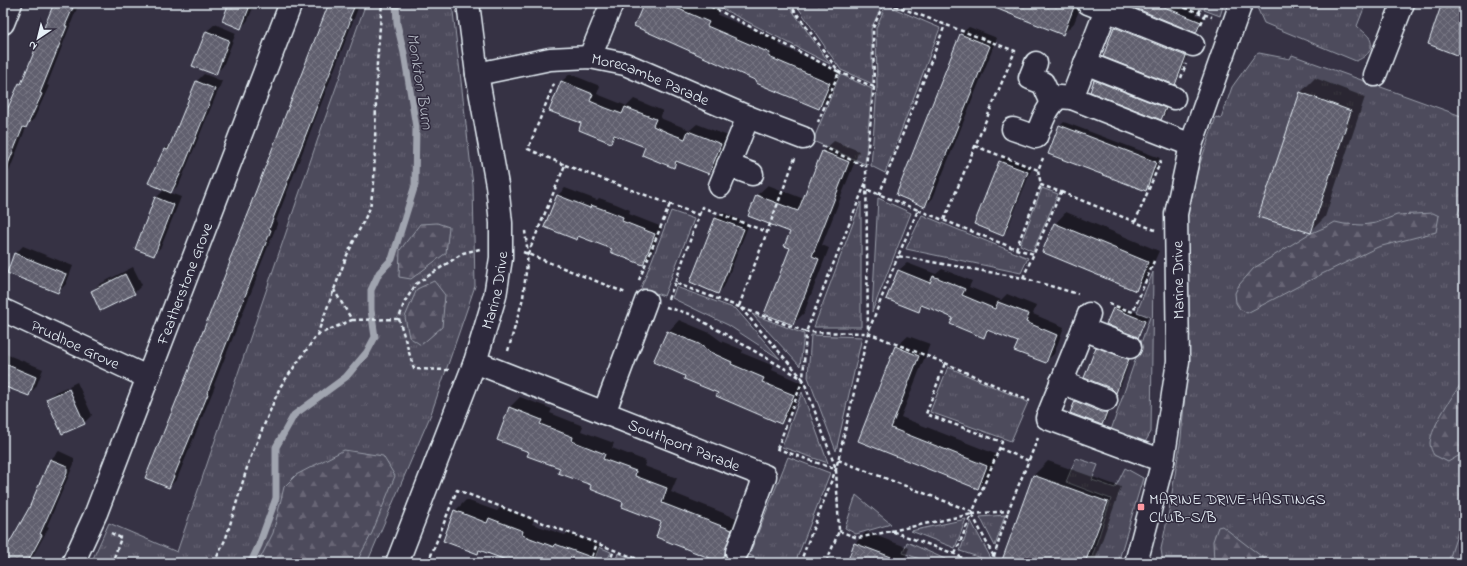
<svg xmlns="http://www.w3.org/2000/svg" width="1467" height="566" font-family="'Indie Flower',sans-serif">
  <defs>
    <pattern id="grass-tufts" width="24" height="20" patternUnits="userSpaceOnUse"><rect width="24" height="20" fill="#4d4b5c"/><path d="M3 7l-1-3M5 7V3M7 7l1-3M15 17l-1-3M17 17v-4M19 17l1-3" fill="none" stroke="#676574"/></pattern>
    <pattern id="forest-firs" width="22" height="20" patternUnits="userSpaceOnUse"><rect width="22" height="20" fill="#4d4b5c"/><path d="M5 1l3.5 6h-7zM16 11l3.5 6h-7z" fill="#676574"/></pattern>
    <pattern id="building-cross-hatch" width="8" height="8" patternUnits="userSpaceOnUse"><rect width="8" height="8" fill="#605e6e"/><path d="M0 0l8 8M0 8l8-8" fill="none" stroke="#777683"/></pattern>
  </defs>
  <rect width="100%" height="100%" fill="#363244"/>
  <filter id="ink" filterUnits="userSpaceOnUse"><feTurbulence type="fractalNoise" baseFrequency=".025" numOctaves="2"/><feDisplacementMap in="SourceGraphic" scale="8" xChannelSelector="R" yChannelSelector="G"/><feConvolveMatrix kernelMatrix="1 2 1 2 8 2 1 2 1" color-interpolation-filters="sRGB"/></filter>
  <g filter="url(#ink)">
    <!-- grass -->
    <path fill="url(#grass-tufts)" stroke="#9a9eaa" d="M366,3h86l21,182 2,101 -44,128 -64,149h-276l18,-40 68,29 146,-428z
      M711,3h76l43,61z
      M795,3h88l-12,26 2,55 -32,-14z
      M1207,3h17l-4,13 -16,-6z
      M1255,3h111l-9,23c4,4 9,7 12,11 7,12 -3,20 -13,24l-92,-38z
      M886,5l54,23 -55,145 -14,-7 6,-78 -1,-60z
      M1259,53l31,6 2,-4 172,62v78l-6,19 6,1v348h-301l-2,-14 8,-38 12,-73 6,-66 -2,-134 3,-30 8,-33 20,-58 5,2 11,-32 23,-32z
      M840,74l32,15 -7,75 -52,-23z
      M1042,188l16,6 -25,57 -13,-6z
      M878,198l33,15 -39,99z
      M861,202v125h-47z
      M671,211l23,8 -30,77 -23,-8z
      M922,215l106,43 -7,15 -115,-24z
      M1153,272l-2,160 -7,12 -34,-11 40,-116 -13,-5z
      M676,287l60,22 44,50 -52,-34 -56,-27z
      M752,314l52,20 -4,32z
      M811,335l51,2 -26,114 -28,-74z
      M948,367l80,35 -17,39 -81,-29z
      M802,392l26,71 -46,-16z
      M788,457l42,16 -35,90h-24l-22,-8z
      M1076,458l22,7 -6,15 23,8 10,-20 18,10 -25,85h-28l21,-64 -45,-17z
      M856,495l35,29 -35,10 -11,-6z
      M1005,515l-10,31 -15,-29z
      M966,519l-11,29 -44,-17z
      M971,521l22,41 -33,-11z
      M907,542l47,21h-23l-28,-10z
      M599,547l12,5 -5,11h-13z
      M618,553l25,10h-28z"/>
    <!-- forest -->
    <path fill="url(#forest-firs)" stroke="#9a9eaa" d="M1433,213l6,3 -3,16 -58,15 -56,27 -75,39 -7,-4 -4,-6 -1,-10 4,-8 15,-17 53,-33 21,-9 7,-4 9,2 18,1 14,-2 21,-8z
      M437,223l12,4 -3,26 -35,26 -12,-2 1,-27 20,-26z
      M434,281l11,14 -3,32 -21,18 -12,-8 -4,-20 12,-28z
      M1464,380v67l-4,8 -12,7 -14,-7c-2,-3 -4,-8 -4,-12 1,-16 24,-50 34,-63z
      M344,450l39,6 12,20 -23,57 -16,30h-98l15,-30 11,-46 12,-12z
      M1222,526l48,37h-56l-1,-22 5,-14z"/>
    <!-- garden -->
    <path fill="#4d4b5c" stroke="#9a9eaa" d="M1464,513v50h-16z"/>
    <!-- shadow -->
    <path fill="#0007" d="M51,3h28l-32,82 2,1 -15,33 -7,6 -22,57 -2,2v-62l17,-38 5,-5 29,-75z
      M230,3h25l-7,17 -7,8z
      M329,3h31l-84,218 2,1 -21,52 1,1 -44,110 1,1 -38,93 -8,8 22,-121z
      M645,3h57l18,7 -2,5 63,26 -2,4 62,27 -11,25 -11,11 -61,-28z
      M1001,3h81l-8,20 -11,11z
      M1125,3h76l-5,12 8,3 -4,10 -4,4z
      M215,24l21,9 -13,33 -8,8 -21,-9 13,-34z
      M1119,24l70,28 -11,28 -3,4 -71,-28 11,-29z
      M969,27l28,11 -64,160 -8,8 36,-172z
      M204,74l18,7 -43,104 -9,8 11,4 -20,50 -8,8 3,-57 9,-9v-40l8,-7 23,-60z
      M570,74l30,12 -3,8 30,12 7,-7 29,12 -3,7 30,12 7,-6 31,12 -11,29 -8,8 -30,-12 -6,6 -27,-21 -29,-11 -7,7 -27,-19 -21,-42z
      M1099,77l70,27 -4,11 -4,4 -66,-38z
      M1315,78l50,19 -40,120 -15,15 -9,-140z
      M1064,122l96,36 -11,28 -4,4 -85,-64z
      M834,141l25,10 -37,94 7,3 -25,65 -11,11 -2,-93 -34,-36 11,-10 36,14 19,-48z
      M1005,157l27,11 -25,62 -4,5 -28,-11 25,-63z
      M565,188l32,12 2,-2 17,6 14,6 -1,4 33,13 -11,29 -8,8 -30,-16 -33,-12 -3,2 -19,-43z
      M722,212l27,12 -25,63 -6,6 -27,-11 25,-64z
      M1066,212l93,39 -12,27 -11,12 -81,-66z
      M23,246l50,20 -7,18 -8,8 -43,-38z
      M907,263l29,11 6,-5 30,12 -3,6 32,13 6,-6 29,12 -3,8 31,13 -10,27 -8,7 -27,-19 -29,-12 -7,7 -29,-19 -30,-13 -6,6 -30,-13 11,-28z
      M133,267l9,18 -8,8 -42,-2 8,-7z
      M1117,305l31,12 -7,16 -4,3 -24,-27z
      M679,320l31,13 11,8 22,9 -1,3 32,13 -2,4 32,14 -12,28 -11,11 -94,-48 -19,-43z
      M908,336l22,8 -29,73 97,38 -9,22 -11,11 -119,-47 37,-94z
      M1100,344l32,11 -12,33 -4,3 -19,-43z
      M3,353l40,16 -7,18 -8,8 -25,-10z
      M77,382l15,33 -8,8 -36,-23 7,-8 12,-5 15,34h2l-15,-35z
      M520,397l32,12 -2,4 33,13 -2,5 33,12 -2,5 34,13 -2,5 33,12 -6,14 70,28 -9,31 -11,11 -58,-40 -133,-70 -20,-45z
      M1079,398l31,11 -4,11 -4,4 -26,-22z
      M59,451l15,7v6l-27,62 2,1 -20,36h-22l44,-104z
      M1048,461l73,26 -27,76h-85l-6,-2 31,-86z
      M466,500l31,11 4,-4 33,13 -2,4 33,11 2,-2 33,12 -7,18h-82l1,-2 -31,-11 -3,3 -23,-42z
      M866,532l43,16 -6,15h-55l7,-19z"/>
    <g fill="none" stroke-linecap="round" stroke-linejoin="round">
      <!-- stream -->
      <path stroke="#a0a4af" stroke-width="7" d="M248,563l4,-3 7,-15 17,-47v-51l18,-32 52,-38 21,-25 8,-15 -4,-27v-20l8,-17 13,-14 23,-74 1,-58 -12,-74 -7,-29 -1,-21"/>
    </g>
    <!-- building -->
    <path fill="url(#building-cross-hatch)" stroke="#e8f1f8" d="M54,3h21l-10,23h2l-27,67 2,1 -16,34 -3,-1 -19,47h-1v-55l16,-36 2,1z
      M229,3h22l-10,26 -19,-8z
      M329,3h27l-7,16h2l-82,210 2,1 -64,163 1,1 -39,94 -24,-10 45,-111h-1l41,-105 -1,-1 22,-54 -1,-1z
      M644,3h21l44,19 -2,4 63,27 -1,4 61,26 -11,26 -63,-26 1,-2 -123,-55z
      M985,3h80l9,4 -11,28 -78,-31z
      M1123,3h31l47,19 -5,11z
      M1442,3h22v55l-36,-14z
      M1114,27l72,29 -11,29 -72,-28z
      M206,31l23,9 -13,35 -24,-9z
      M960,34l30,12 -65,161 -29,-12z
      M1094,80l72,28 -5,12 -71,-28z
      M196,81l19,8 -30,75 -14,29 -23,-10 16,-34 4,1z
      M561,81l32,13 -3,7 16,7 16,6 3,-7 31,12 -3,7 16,7 16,6 3,-8 33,13 -12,30 -33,-13 -2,7 -32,-13 3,-8 -31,-12 -3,8 -32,-13 2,-7 -32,-12z
      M1300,92l51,19 -40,122 -53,-16z
      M1059,125l97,37 -10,29 -98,-37z
      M822,151l27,11 -37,94 7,3 -26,66 -29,-11 26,-66 -6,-2 6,-14 -42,-16 8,-21 42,16z
      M999,161l29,11 -25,64 -29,-12z
      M557,195l33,13 1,-3 17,6 15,6 -1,4 33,13 -12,31 -33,-13 2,-3 -34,-13 -1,4 -33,-13z
      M155,197l19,8 -20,51 -19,-7z
      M715,218l29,11 -26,65 -28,-12z
      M1054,223l94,39 -12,29 -94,-39z
      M14,253l52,21 -8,19 -51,-20z
      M898,270l32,13 3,-7 32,13 -3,6 33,14 3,-7 31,12 -3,8 31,13 -11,28 -32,-12 4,-9 -31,-12 -3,8 -34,-14 3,-6 -16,-7 -16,-6 -2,7 -33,-13z
      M125,274l10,20 -35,17 -9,-20z
      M1113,308l32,13 -7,17 -32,-14z
      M667,331l32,13 11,8 22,10 -1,2 33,14 -2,4 32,13 -13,29 -65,-28 2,-3 -34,-14 1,-3 -32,-14z
      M895,346l24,10 -28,72 96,38 -9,23 -120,-48z
      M1096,347l33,12 -13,34 -5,-5 -27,-10z
      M3,363l33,14 -7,19 -26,-10z
      M69,389l16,35 -23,10 -16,-35z
      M1075,401l26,11h6l-5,13 -32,-12z
      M509,407l33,13 -2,4 33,13 -1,4 33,13 -2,5 33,12 -1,5 32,12 -5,15 70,27 -10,33 -66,-26 5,-15 -39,-15 1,-5 -33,-13 1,-4 -33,-12 2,-5 -33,-12 2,-4 -32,-12z
      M50,459l17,7v7l-27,61 2,1 -15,28h-13l-11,-6v-3l26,-46z
      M1033,475l75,27 -23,61h-84z
      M454,510l33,13 2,-5 34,13 -1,4 32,12 1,-3 47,17 -1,2h-87l-35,-13 -1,4 -35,-13z
      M854,543l48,18v2h-55z"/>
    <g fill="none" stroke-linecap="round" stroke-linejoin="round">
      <!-- minor casing -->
      <g stroke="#e8f1f8" stroke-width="25">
        <g id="minor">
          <path d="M1088,3l18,7 -34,88 119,47"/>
          <path d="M1106,10l87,35"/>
          <path d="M3,23l8,-20"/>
          <path d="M590,57l22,-54"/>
          <path d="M1036,63l-6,15 13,5 9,20"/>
          <path d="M1085,63l89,35"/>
          <path id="s1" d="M477,74l73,-15 40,-2 35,7 123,53 -28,69"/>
          <path d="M1375,75l28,-72"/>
          <path d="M748,117l55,21"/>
          <path d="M1013,129l23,8c6,-15 10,-30 23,-40l13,1"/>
          <path d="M728,165l24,9"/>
          <path id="s2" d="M3,310l144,67"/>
          <path d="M1089,314l-42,104 116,43"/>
          <path d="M1083,329l47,18"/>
          <path id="s3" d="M475,362l290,114 -28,76"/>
          <path d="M1061,382l45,18"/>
          <path d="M604,413l42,-112"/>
          <path id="s4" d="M73,563l23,-50 195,-510"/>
          <path id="s5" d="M397,563l78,-201 20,-66 6,-38v-35l-4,-38 -20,-111 -9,-71"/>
          <path d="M1136,563l27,-102 15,-100 -2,-147 15,-69 50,-142"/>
        </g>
      </g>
      <!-- path -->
      <path stroke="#e8f1f8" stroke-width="2.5" stroke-dasharray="4 3" stroke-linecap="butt" d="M704,3l135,69 -21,50
        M789,3l50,69 35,15
        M888,3l127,48 -71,169
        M1171,3l41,14
        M1199,13l4,-10
        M1201,24l4,-9
        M1181,78l5,-14
        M822,146l44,21
        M975,146l63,24
        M795,158l-56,148 64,73 3,-47 62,1 77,30 -19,51 76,28 -47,112
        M565,165l134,50 -24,68 131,49 60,-150
        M868,190l50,20 -20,46 125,22 55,16
        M1061,192l94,38
        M879,195l66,-170
        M918,210l98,39 18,5
        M699,215l3,-8 65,25
        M1135,222l27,-64
        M1016,249l25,-64
        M523,252l103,41
        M528,254l37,-89 -37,-16 27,-68
        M1023,278l38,-86 -20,-7 -3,-15 5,-12
        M639,280l31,-76
        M668,299l7,-16
        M1109,304l24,8 21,-51
        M666,307l24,7 113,65 33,90 3,62 -13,32
        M352,320l47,-1
        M869,330l29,-74
        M317,335l35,-15 -18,-30
        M508,351l15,-53 5,-44 -3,-23
        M945,363l85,38
        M449,370l-35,-1 -15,-50 5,-16 12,-19 47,-31 17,-4
        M803,379l-25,68 -3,1 60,21
        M999,448l30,13
        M838,460l135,52
        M972,514l36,-3 30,-73
        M839,531l19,7 33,-7 64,23 17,9
        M891,531l81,-17 25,49
        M111,533l10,5 -9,25
        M994,557l14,-46
        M757,560l7,3
        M214,563l12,-25 23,-77 31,-74 37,-52 30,-80 23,-47 4,-26 3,-120 5,-59
        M428,563l29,-73 191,73
        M590,563l7,-20
        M609,563l5,-13
        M800,563l36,-94 32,-136 -2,-166 8,-80 -1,-59 11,-25"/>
      <!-- minor -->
      <use href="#minor" stroke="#2f2a3d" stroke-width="22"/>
    </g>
  </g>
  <!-- markers -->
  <rect fill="#ff9aa2" stroke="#2f2a3d" stroke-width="1.5" x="1137" y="503" width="8" height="8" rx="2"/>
  <g text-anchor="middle" stroke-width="3" stroke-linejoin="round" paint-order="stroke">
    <!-- street labels -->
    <g font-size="16" fill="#e8f1f8" stroke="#2f2a3d">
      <text dy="6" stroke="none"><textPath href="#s1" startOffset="179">Morecambe Parade</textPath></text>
      <text transform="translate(1177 280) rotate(-91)" y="6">Marine Drive</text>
      <text dy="6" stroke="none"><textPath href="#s4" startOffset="301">Featherstone Grove</textPath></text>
      <text dy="6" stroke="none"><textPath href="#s5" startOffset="290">Marine Drive</textPath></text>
      <text dy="6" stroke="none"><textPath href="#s2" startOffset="80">Prudhoe Grove</textPath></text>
      <text dy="6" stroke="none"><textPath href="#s3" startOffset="225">Southport Parade</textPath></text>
    </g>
    <!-- poi labels -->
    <g font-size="16" fill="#e8f1f8" stroke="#2f2a3d" text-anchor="start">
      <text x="1149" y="504">MARINE DRIVE-HASTINGS<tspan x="1149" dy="18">CLUB-S/B</tspan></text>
    </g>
    <!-- water labels -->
    <g font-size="17" font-style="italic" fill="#b2b7c2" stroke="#2f2a3d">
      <text transform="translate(421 81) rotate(81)" y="6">Monkton Burn</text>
    </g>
  </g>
  <!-- margin -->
  <rect width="1467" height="566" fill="none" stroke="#2f2a3d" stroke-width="16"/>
  <rect x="8" y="8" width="1451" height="550" fill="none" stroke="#e8f1f8" stroke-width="1.5" filter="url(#ink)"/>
  <!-- north arrow -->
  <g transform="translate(38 38) rotate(215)" stroke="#2f2a3d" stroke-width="3" paint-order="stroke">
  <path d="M0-3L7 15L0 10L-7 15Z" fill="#e8f1f8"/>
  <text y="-6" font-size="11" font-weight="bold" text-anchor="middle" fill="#e8f1f8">N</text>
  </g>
</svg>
